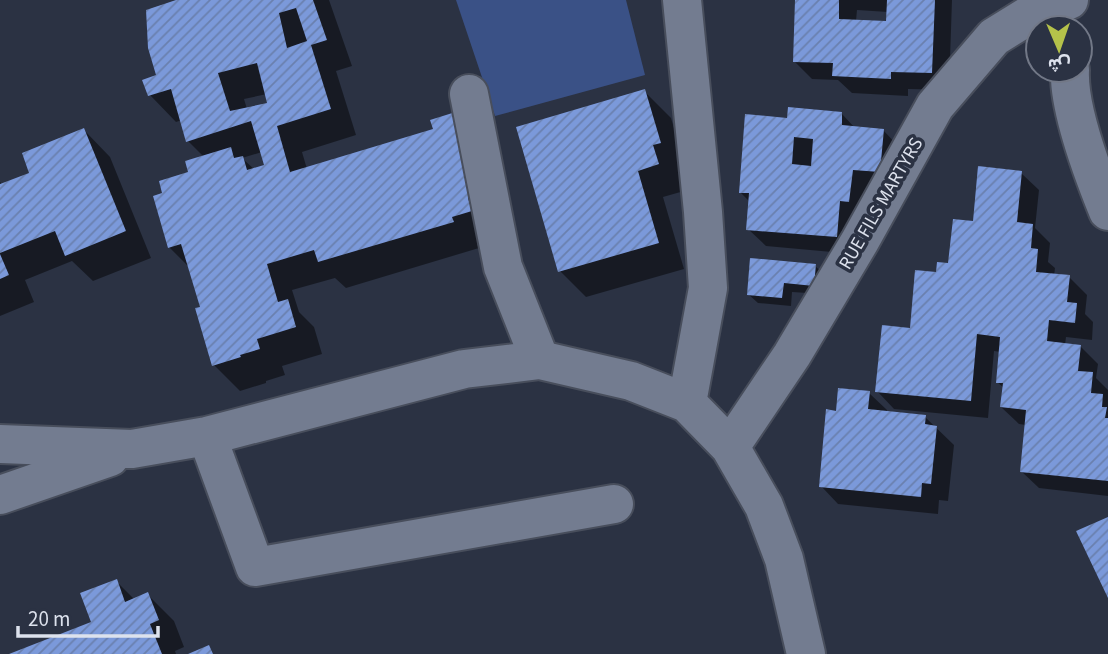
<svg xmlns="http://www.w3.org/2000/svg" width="1108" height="654" font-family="'Source Sans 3',Vazirmatn,sans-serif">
  <defs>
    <pattern id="building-hatch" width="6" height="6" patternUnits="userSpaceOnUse" patternTransform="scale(1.75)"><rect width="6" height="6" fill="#7b99da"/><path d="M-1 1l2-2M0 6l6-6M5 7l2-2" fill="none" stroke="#6a80ae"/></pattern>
  </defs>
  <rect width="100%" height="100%" fill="#2b3243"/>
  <!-- garden -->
  <path fill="#3a5186" d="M456,0h170l19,75 -150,41z"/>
  <!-- shadow -->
  <path fill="#0007" fill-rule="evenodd" d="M182,0h147l23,66 -16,5 20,64 -54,17 5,17 128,-39 62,108 -20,6 2,4 -133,40 -11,-10 -43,12 7,22 15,15 8,27 -40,12 3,9 -19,6v2l-26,8 -26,-26 -11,-57 -13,-40 -21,-21 -5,-53 26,-20 14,-17 -16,-16 -6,-21 -6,2 -26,-27 8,-19zM267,94l2,10 -22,5 -3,-10zM262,152l4,14 -11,4 -13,-12z
    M797,0h155l-3,90 -41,-1v7l-56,-3 -14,-13 -26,-1 -17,-17zM857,10l31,2v11l-32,-2z
    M644,91l27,27 15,51 -8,2 6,20 -21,6 21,72 -98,28 -26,-26z
    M842,114l13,14 28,2 17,18 -46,106 -88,-8 -18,-17 2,-27 -10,-10 48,-72z
    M84,130l26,27 41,101 -58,23 -21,-20 -47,19 9,22 -34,14v-134l3,3 29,-11z
    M1021,173l18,17 -4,38 15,15 -2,19 7,6 -1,8 15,1 18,18 -2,19 8,8 -1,18 -26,-3 -1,8 15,1 18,18 -2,14 12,12v106l-69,-8 -18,-17 5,-46 -7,-1 -18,-17 3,-19 -7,-6 4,-30 -7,-1 -6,67 -94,-9 -17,-18 34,-62 26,-55 13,-9 24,-42z
    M815,266l10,9 -2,19 -31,-2 -1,14 -33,-3 -10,-9z
    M869,393l18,17v3l38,4 29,28 -6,56 -9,-1 -1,14 -100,-10 -17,-18 17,-73z
    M116,581l19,19 13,-5 26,26 10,26 -9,4 1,3h-163l80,-31z"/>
  <!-- building -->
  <path fill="url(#building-hatch)" fill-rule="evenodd" d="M176,0h137l14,40 -16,5 20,64 -54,17 13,46 143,-43 -3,-9 32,-10 17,86 -11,2 4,13 -20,6 2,5 -136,40 -4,-12 -47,14 11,38 10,-3 8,28 -39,12 3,10 -20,6 1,2 -29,9 -17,-58 5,-1 -19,-63 -13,4 -15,-52 9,-3 -3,-12 29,-9 -3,-11 46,-14 3,11 9,-2 4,14 17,-5 -13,-44 -65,21 -15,-53 -23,7 -6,-16 14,-5 -8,-27 -2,-38zM296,8l11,33 -20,7 -8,-35zM257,63l10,40 -37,8 -12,-38z
    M795,0h44v19l47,2 1,-21h48l-3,73 -41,-1v7l-59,-3 1,-13 -40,-1z
    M645,89l16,54 -8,2 6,19 -21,7 21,72 -101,29 -42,-145z
    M788,107l54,5v13l42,4 -4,43 -27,-2 -4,32 -9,-1 -3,36 -91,-7 3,-37h-10l6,-79 42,4zM794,137l19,2 -2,27 -19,-2z
    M84,128l42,103 -61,25 -10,-25 -55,22v-69l29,-11 -7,-20z
    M978,166l44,5 -5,51 16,2 -2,24 7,1 -2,23 34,3 -3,27 10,1 -2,20 -26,-3 -2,21 34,4 -3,26 15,1 -2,21 12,1 -1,13h5l-2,11h3v63l-88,-9 6,-62 -26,-3 3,-24h-7l4,-46 -23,-3 -6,67 -96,-9 7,-67 28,3 5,-58 21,2 1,-10 11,1 5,-44 20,2z
    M0,254l9,21 -9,4z
    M750,258l66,6 -2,22 -30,-3 -2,15 -35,-3z
    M838,388l32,3 -2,18 58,6 -1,9 12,2 -6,58 -9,-1 -1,14 -102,-10 7,-78 10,2z
    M1108,517v81l-32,-67z
    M117,579l8,23 23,-10 11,28 -9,4 12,30h-153l82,-32 -11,-29z
    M209,645l4,9h-25z"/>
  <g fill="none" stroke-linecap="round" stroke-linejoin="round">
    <!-- minor casing -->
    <g stroke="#484e5c" stroke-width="42">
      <path id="minor" d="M682,0l21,212 5,76 -21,115
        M1070,70c-2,39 23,104 38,141
        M469,94l34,173 37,93
        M207,436l48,131 359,-63
        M0,444l132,5 75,-13 257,-67 76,-9 91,21 56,22 43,44 34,59 20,53 22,95
        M730,447l62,-92 68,-114 75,-135 59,-69 37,-23 38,-14
        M0,495l110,-38"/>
    </g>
    <!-- minor -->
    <use href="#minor" stroke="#737c90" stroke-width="38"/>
  </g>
  <g text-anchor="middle" stroke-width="7" stroke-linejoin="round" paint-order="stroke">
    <!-- street labels -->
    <g font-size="19" fill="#dde2ed" stroke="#2b3243">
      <text transform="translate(880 203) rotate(-60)" y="7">RUE FILS MARTYRS</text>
    </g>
  </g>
  <!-- north arrow -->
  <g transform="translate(1059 49) rotate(178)"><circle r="33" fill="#2b3243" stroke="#727887" stroke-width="2"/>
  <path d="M0-5L12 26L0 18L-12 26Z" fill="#b5c24a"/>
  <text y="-10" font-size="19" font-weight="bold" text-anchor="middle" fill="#dde2ed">ش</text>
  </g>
  <!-- scale -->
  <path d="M18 626v10h140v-10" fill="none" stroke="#dde2ed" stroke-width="3.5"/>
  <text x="28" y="626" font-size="21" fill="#dde2ed" stroke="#2b3243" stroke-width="5" paint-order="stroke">20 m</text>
</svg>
